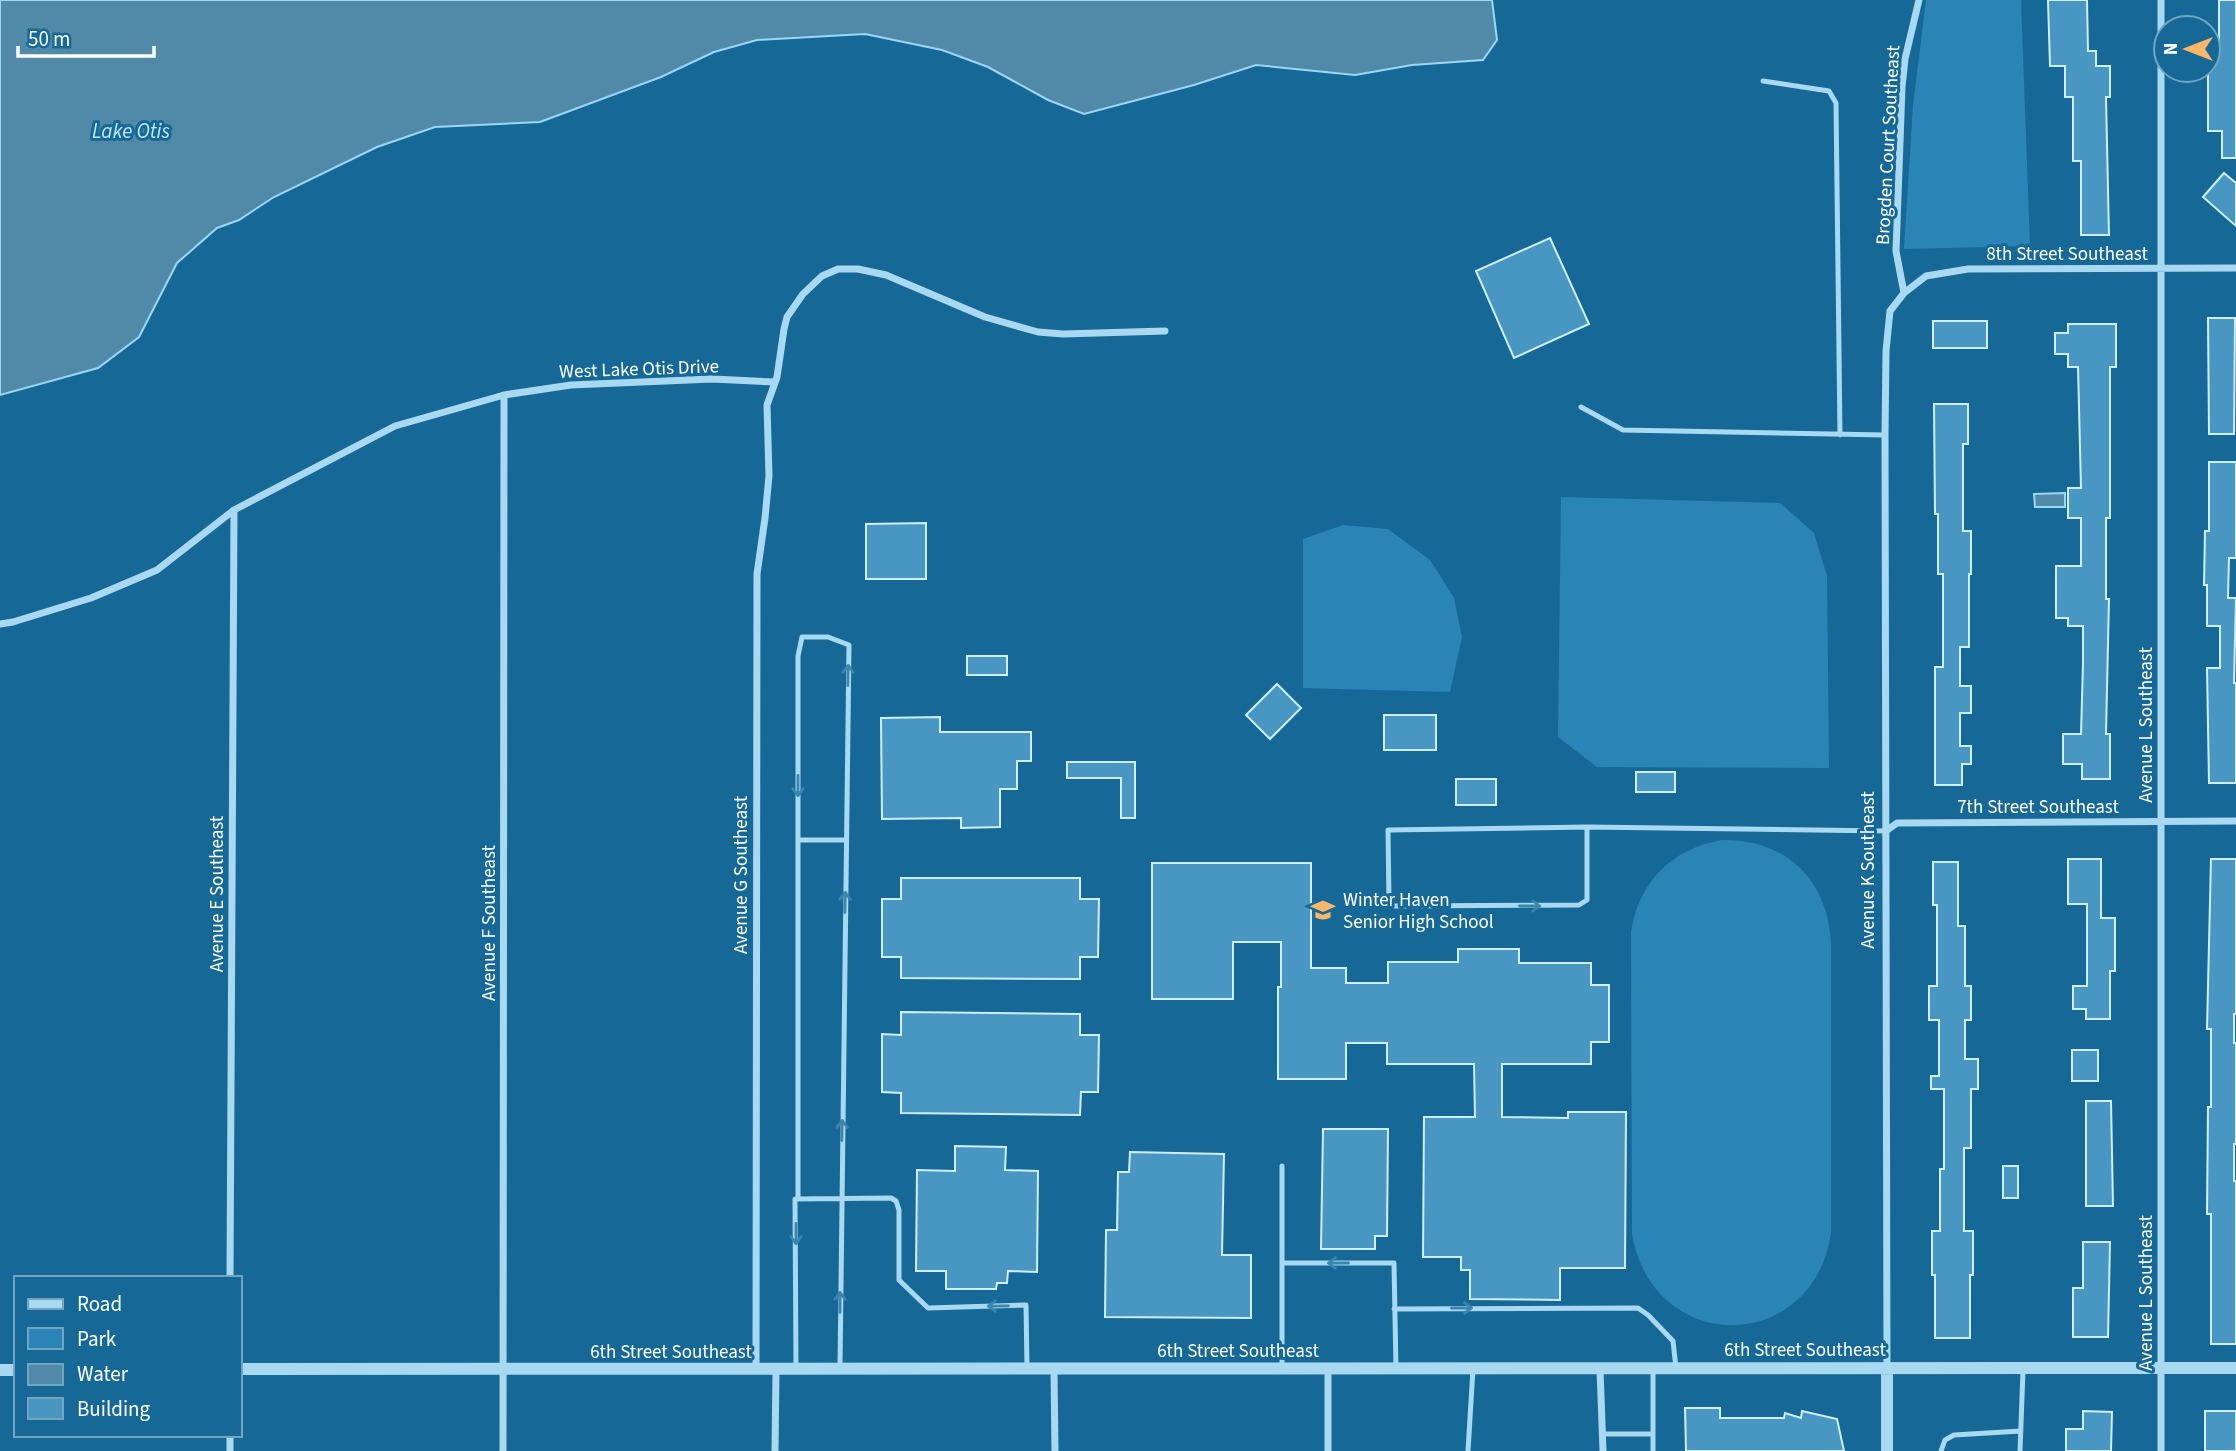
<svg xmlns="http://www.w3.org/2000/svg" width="2236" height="1451" font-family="'Source Sans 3',sans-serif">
  <rect width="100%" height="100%" fill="#166997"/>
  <!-- green -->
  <path fill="#2a85b6" d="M1926,0h95l9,246 -126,3 9,-143z
    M1561,497l219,6 34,30 13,43 2,192 -232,-1 -39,-30z
    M1343,525l45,4 42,31 24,38 8,39 -12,55 -147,-4v-149z
    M1722,840c63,-1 105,38 109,102v292c-19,121 -178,122 -199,0l-1,-302c8,-50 40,-83 91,-92z"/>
  <!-- water -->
  <path fill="#518aa9" stroke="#9bd6f4" stroke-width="2" d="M0,0h1492l5,40 -14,20 -71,5 -57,10 -99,-10 -62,20 -110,29 -36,-14 -60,-33 -46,-17 -77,-16 -108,6 -43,12 -53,25 -121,45 -105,5 -58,20 -103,50 -35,23 -22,8 -40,35 -38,74 -41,31 -98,27z
    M2065,493v14h-30l-1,-13z"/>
  <!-- building -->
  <path fill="#4897c2" stroke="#d0edfc" stroke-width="2" d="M2048,0h39l1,51h8v15h14v31h-4l3,138h-28v-74h-8v-64h-8v-31h-15z
    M2219,0h17v158h-14v-27h-14v-89h11z
    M2224,173l12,10v43l-33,-29z
    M1550,238l39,86 -75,34 -38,-87z
    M2208,318h27l-1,116h-25z
    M1933,321h54v27h-54z
    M2068,324h48v43h-6v151h-4v81h3l-3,135h4v45h-28v-15h-19v-30h18l2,-71v-37h-15v-8h-12v-52h25v-48h-13v-30h13l-3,-121h-10v-13h-13v-21h13z
    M1934,404h34v40h-5v87h8v43h-2v73h-9v39h11v27h-11v33h11v18h-9v21h-27v-118h8v-93h-5v-60h-3z
    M2209,462h27v96h-7l-1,40h8l-2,85h2v100h-27l-2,-115h13v-42h-13v-41h-3l1,-54h4z
    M926,523v56h-60v-55z
    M967,656h40v19h-40z
    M1277,684l24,24 -31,31 -24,-24z
    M1384,715h52v35h-52z
    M940,717v15h91v29h-14v28h-17v38l-39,1v-10l-79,1 -1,-101z
    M1067,762h68v56h-14v-40h-54z
    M1636,772h39v20h-39z
    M1456,779h40v26h-40z
    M2068,859h33v59h14v53h-5v48h-24v-10h-13v-23h14v-82h-19z
    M2211,859h25v155h-2v29h2v101h-2v37h2v163h-25v-130h-4l1,-107h3v-78h-4z
    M1933,862h25v64h7v60h6v34h-6v39h13v30h-7v59h-7v83h9v44h-3v63h-35v-63h-3v-44h8v-62h4v-80h-13v-13h8v-56h-10v-34h8v-81h-4z
    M1152,863h159v105h35v15h42v-21h70v-13h61v14h72v22h18v57h-18v22h-89v53l66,1v-6h58l-1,156h-65v32l-90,-1v-29h-9v-13h-38l1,-140h51l-1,-53h-87v-21h-41v36h-68v-92h3v-45h-48v57h-81z
    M901,878h179v21h19l-1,58h-18v22l-179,-1v-21h-19v-58h19z
    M901,1012l179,2v21h19l-1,57h-17l-1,23 -179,-2v-20l-19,-1v-58l19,1z
    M2072,1050h26v31h-26z
    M2086,1101h25l2,105h-27z
    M1323,1129h65l-1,107h-12v13h-54z
    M955,1146l51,1 -1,23 33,1 -1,101 -29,-1 -1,12h-10l-1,6h-50v-18h-30l1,-101 38,1z
    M1130,1152l94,2 -2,101h29v63l-146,-1 1,-87h11l1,-58h11z
    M2003,1166h15v32h-15z
    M2083,1242h27l-2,95h-35v-49h10z
    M1685,1408h35v10h64l1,-5 16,5 1,-7 35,8 7,32h-158z
    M2083,1411l29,1 -1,39h-45v-22h17z
    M2205,1411h31v40h-31z"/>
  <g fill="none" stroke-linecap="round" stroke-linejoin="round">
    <!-- service -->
    <path stroke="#a9d8f1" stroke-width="5" d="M1763,81l66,10 7,12 4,332
      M1581,407l42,23 262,5
      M1587,827v73l-8,5 -185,1 -5,-5 -1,-71 199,-3 299,4
      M798,840h48
      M1282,1166v200
      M798,1199v-543l4,-19h26l21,8 -9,722
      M1283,1263h111l2,106
      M1394,1309l244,-1 10,7 25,26 3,27
      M796,1369l-1,-170 96,-1 5,3 3,9v70l29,28 98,-3 1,62
      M1603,1434h49
      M1468,1451l5,-82
      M1653,1451v-82
      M1941,1451l4,-11 9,-5 67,-4
      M2020,1451l3,-81"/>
    <!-- minor -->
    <path stroke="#a9d8f1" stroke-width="7" d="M2161,0v1451
      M1904,293l-8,-42 6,-164 3,-28 14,-59
      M0,624l13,-2 78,-24 66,-28 77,-60 161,-84 109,-31 67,-10 141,-6 62,3
      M1886,831l11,-8 339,-2
      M230,1278l4,-768
      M1887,1368l-2,-933 1,-84 4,-40 14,-18 22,-17 42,-7 268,-1
      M1328,1369v82
      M1600,1369l3,82
      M756,1370l1,-796 8,-56 4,-42 -2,-71 10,-28 7,-48 3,-12 16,-23 19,-18 16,-7h20l28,6 99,42 53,15 25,2 102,-3
      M1054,1370l1,81
      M230,1451v-16
      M503,1451l1,-1056
      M775,1451l1,-81"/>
    <!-- tertiary -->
    <path stroke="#a9d8f1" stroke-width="12" d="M1887,1368v83
      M240,1369l1996,-1
      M0,1370h16"/>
  </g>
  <!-- one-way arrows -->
  <defs><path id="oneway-shaft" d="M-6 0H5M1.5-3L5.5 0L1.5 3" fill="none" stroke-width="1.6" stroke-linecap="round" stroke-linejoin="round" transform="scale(1.75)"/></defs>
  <g stroke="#3b85ae">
    <use href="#oneway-shaft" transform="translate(848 675) rotate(-89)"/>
    <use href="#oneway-shaft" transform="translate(798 786) rotate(90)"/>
    <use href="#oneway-shaft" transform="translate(845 902) rotate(-89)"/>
    <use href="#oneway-shaft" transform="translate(1530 906)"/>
    <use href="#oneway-shaft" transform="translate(842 1130) rotate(-89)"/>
    <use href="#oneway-shaft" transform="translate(796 1234) rotate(90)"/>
    <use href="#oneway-shaft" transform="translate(1338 1263) rotate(-180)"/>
    <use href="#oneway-shaft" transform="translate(840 1302) rotate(-90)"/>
    <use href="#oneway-shaft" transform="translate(998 1306) rotate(179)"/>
    <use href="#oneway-shaft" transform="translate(1462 1308) rotate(-1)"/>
  </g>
  <!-- icons -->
  <defs>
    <g id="school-bare" transform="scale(1.89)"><path d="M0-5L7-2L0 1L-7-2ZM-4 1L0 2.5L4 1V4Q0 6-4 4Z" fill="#ffb669" stroke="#166997" stroke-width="2.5" paint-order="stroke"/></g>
  </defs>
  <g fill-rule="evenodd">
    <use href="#school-bare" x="1323" y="910"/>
  </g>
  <g text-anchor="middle" stroke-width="6" stroke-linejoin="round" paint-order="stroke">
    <!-- street labels -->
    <g font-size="19" fill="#fff" stroke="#166997">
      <text transform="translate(1887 145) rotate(-87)" y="7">Brogden Court Southeast</text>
      <text x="2067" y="260">8th Street Southeast</text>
      <text transform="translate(639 368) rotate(-2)" y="7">West Lake Otis Drive</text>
      <text transform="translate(2145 725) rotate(-90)" y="7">Avenue L Southeast</text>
      <text x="2038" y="813">7th Street Southeast</text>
      <text transform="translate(1867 870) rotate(-90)" y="7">Avenue K Southeast</text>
      <text transform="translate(740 875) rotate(-90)" y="7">Avenue G Southeast</text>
      <text transform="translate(216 894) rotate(-90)" y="7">Avenue E Southeast</text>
      <text transform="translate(488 923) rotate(-90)" y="7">Avenue F Southeast</text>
      <text transform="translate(2145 1293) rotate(-90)" y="7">Avenue L Southeast</text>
      <text x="1805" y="1356">6th Street Southeast</text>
      <text x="1238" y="1357">6th Street Southeast</text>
      <text x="671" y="1358">6th Street Southeast</text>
    </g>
    <!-- poi labels -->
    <g font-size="19" fill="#fff" stroke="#166997" text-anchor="start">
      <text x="1343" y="906">Winter Haven<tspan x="1343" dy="22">Senior High School</tspan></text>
    </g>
    <!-- water labels -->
    <g font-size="21" font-style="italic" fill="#c0e6f9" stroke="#166997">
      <text x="131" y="138">Lake Otis</text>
    </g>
  </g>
  <!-- legend -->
  <rect x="14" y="1276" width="228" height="161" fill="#166997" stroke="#73a5c1" stroke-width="2"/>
  <rect x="28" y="1299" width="35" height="10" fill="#a9d8f1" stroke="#73a5c1" stroke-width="2"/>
  <text x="77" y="1311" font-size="21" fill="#ffffff">Road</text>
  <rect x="28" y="1328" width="35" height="21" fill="#2a85b6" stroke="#73a5c1" stroke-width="2"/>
  <text x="77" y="1346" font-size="21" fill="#ffffff">Park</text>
  <rect x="28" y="1364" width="35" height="21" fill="#518aa9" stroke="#73a5c1" stroke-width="2"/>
  <text x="77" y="1381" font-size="21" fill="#ffffff">Water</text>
  <rect x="28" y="1398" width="35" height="21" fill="#4897c2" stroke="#73a5c1" stroke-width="2"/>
  <text x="77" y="1416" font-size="21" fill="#ffffff">Building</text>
  <!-- north arrow -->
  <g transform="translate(2187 49) rotate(270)"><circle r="33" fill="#166997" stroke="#73a5c1" stroke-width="2"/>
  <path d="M0-5L12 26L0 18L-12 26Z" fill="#ffb669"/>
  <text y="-10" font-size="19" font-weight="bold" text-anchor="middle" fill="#ffffff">N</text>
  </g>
  <!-- scale -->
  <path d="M18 46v10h136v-10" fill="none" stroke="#ffffff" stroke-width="3.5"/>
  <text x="28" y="46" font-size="21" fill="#ffffff" stroke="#166997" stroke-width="5" paint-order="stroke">50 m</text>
</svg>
